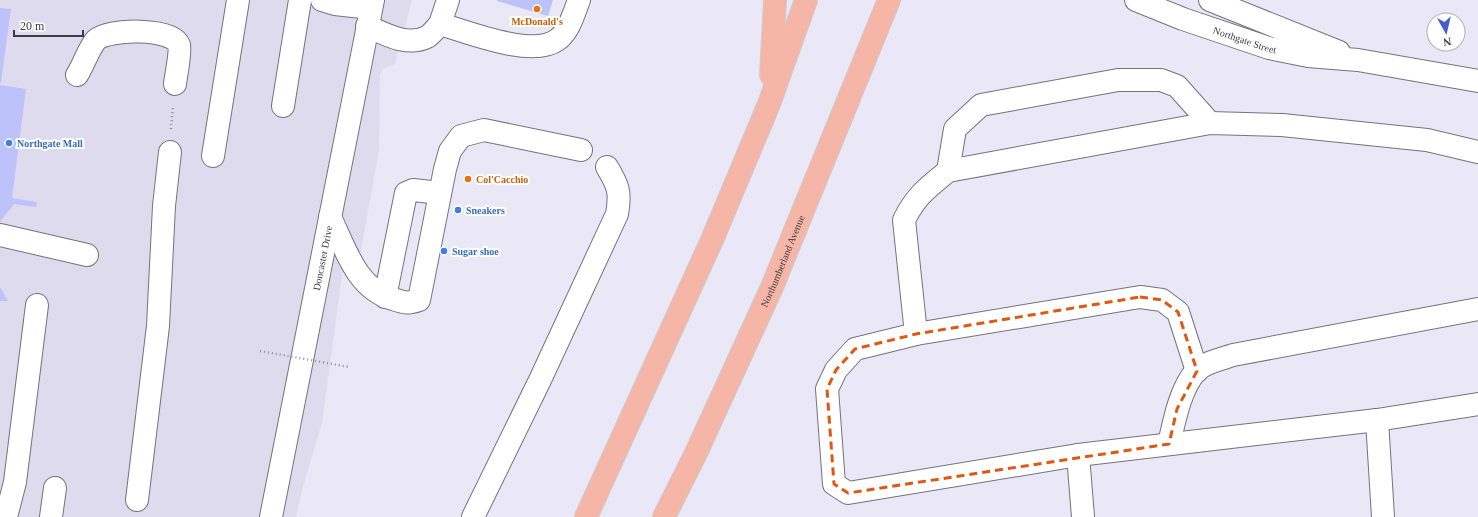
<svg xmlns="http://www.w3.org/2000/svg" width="1478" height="517" font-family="Georgia,serif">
  <rect width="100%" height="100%" fill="#eae8f6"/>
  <!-- built -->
  <path fill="#dedbef" d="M0,0h412l-17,64 -12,4 -3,7 -1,75 -18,101 -18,17 -21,155 -20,67 -6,27h-296z"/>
  <!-- building -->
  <path fill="#bdc2fb" d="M497,0h56l-5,16 -51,-15z
    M0,8l11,1 -10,73h-1z
    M0,85l26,4 -14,109 25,4 -1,5 -22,-3 -14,18z
    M0,287l8,14h-8z"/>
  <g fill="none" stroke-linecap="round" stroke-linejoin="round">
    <!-- minor casing -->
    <g stroke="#74727e" stroke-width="24">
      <g id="minor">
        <path d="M322,0l13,4 36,4"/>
        <path d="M448,0l-8,24c28,8 92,34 117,16 12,-8 17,-27 22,-40"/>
        <path id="s1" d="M1136,0l47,19 86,29 39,8 50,4 120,21"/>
        <path d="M1210,0l129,52"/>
        <path d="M367,26c18,8 40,21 60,11 5,-3 9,-9 13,-13"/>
        <path d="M77,75c6,-9 12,-27 19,-35 13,-12 77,-12 83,5 2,7 -3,30 -4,39"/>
        <path d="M283,106l17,-106"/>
        <path d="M213,156l25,-156"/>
        <path d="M948,171l7,-42 26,-24 137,-25h43l16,6 33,37"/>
        <path d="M330,217c15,30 26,72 63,82 12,4 14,5 26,1l26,-131 5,-18 11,-15 23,-6 97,20"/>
        <path d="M0,235l87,20"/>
        <path d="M385,297l21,-104 7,-3 27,3"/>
        <path d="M916,334l-12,-114c12,-24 23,-32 44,-49l262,-48 72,2 145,15 51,12"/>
        <path d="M1197,371l-19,-59 -16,-12 -22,-3 -224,37 -61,15 -19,21 -9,19 7,95 14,9 230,-38 299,-35 101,-16"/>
        <path d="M1377,420l6,97"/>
        <path d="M1169,444c5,-22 11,-55 27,-73 9,-9 26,-12 37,-16l245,-46"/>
        <path d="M1078,455l5,62"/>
        <path d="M137,500l21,-174 6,-120 6,-54"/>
        <path d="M6,517l9,-35 22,-177"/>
        <path d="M51,517l4,-29"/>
        <path id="s2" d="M271,517l102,-517"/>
        <path d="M473,517l67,-137 77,-166c4,-22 1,-29 -10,-47"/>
      </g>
    </g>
    <!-- major casing -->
    <g stroke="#ccccce" stroke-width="24">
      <g id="major">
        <path d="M771,75l4,-75"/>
        <path d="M586,517l126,-277 57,-136 37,-104"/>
        <path id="s3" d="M664,517l32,-64 76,-166 117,-287"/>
      </g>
    </g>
    <!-- path -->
    <path stroke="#91909a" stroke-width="2.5" stroke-dasharray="1 3" stroke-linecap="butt" d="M171,129l2,-23"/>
    <!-- minor -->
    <use href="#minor" stroke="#fff" stroke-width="22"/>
    <!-- major -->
    <use href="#major" stroke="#f6b6a7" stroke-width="22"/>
    <!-- path-bridge -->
    <path stroke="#91909a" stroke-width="2.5" stroke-dasharray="1 3" stroke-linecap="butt" d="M260,351l89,16"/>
  </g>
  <!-- marked area -->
  <path fill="none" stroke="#df580f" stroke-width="3" stroke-dasharray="8 5" stroke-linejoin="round" d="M1140,297l22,3 16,12 19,59 -20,38 -8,35 -321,49 -14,-9 -7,-95 9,-19 19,-21 61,-15z"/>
  <!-- markers -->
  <g fill="#e8710a" stroke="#fff" stroke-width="1.5">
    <circle cx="537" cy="9" r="4"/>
    <circle cx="468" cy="179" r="4"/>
  </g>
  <g fill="#3f7fe0" stroke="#fff" stroke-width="1.5">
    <circle cx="9" cy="143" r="4"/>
    <circle cx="458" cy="210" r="4"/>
    <circle cx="444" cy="251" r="4"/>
  </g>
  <g text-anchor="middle" stroke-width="4" stroke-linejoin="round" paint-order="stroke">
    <!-- food labels -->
    <g font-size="10" font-weight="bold" fill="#c56008" stroke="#fff">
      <text x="537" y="25">McDonald's</text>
      <text x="476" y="183" text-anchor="start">Col'Cacchio</text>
    </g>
    <!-- street labels -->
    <g font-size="10" fill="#3c3c41" stroke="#fff">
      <text dy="4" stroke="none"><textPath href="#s1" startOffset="116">Northgate Street</textPath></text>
      <text dy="4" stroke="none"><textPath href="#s2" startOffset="264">Doncaster Drive</textPath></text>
      <text dy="4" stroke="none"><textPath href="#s3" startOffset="282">Northumberland Avenue</textPath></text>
    </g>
    <!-- shop labels -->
    <g font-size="10" font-weight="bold" fill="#366cbe" stroke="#fff" text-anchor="start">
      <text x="17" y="147">Northgate Mall</text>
      <text x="466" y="214">Sneakers</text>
      <text x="452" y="255">Sugar shoe</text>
    </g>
  </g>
  <!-- north arrow -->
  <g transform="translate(1446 32) rotate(172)"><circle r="19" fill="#ffffff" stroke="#b1b1b3"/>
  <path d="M0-3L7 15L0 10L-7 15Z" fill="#465cd0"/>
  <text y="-6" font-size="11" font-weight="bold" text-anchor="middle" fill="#3c3c41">N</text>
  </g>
  <!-- scale -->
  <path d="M14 30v6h69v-6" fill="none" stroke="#3c3c41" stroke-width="2"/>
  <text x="20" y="30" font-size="12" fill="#3c3c41" stroke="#ffffff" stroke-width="3" paint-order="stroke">20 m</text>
</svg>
